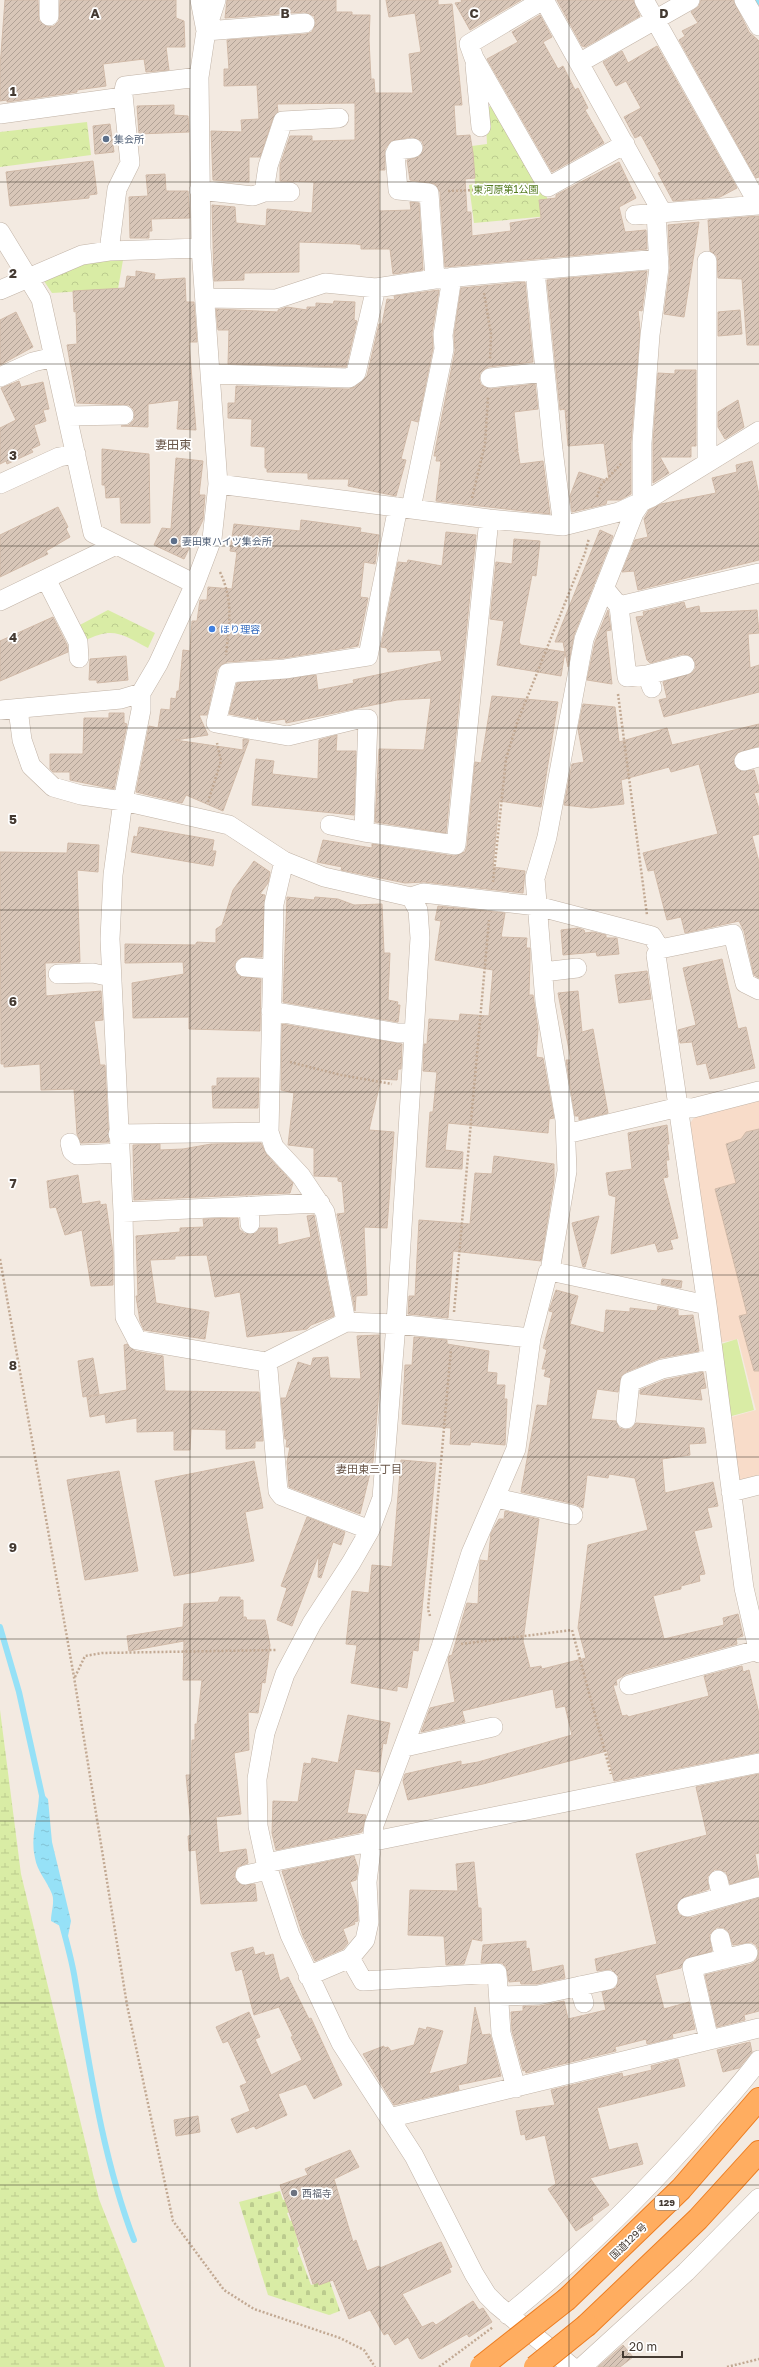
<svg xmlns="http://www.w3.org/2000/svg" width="759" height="2367" font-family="'Golos Text','Noto Sans JP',sans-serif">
  <defs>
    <pattern id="wetland-marsh" width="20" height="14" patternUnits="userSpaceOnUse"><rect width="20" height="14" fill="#d9eca5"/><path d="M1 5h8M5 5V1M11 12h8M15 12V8" fill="none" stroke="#bbcb8e"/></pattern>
    <pattern id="cemetery-stones" width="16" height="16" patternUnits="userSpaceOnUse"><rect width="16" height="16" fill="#d9eca5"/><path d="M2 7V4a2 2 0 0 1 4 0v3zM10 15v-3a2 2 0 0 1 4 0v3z" fill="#bbcb8e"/></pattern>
    <pattern id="park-crowns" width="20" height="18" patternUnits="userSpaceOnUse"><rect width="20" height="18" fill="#d9eca5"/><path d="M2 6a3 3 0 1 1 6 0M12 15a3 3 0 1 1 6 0" fill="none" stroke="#bbcb8e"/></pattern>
    <pattern id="water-ripples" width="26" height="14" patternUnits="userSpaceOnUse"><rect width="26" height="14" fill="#96e1f7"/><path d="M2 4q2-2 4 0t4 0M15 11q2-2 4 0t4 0" fill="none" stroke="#82c2d4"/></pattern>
    <pattern id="building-hatch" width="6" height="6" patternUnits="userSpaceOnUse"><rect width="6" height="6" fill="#d8c6b8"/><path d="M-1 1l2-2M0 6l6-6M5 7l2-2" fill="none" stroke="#b1a296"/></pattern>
  </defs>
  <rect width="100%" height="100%" fill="#f3eae1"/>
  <!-- commercial -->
  <path fill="#f8dcc9" d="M759,1100v378l-15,4 -10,-5 -6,-59 28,-8 -18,-71 -19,4 -30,-218 6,-9z"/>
  <!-- green -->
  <path fill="#d9eca5" d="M737,1339l17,71 -26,7 -10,-72z"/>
  <!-- wetland -->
  <path fill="url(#wetland-marsh)" d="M0,1710l21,164 78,325 66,168h-165z"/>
  <!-- cemetery -->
  <path fill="url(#cemetery-stones)" d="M280,2191l3,9 3,-1 5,13 -4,1 3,8 2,-1 7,26 -2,2 14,37 18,-6 11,32 -11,4 -61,-20 -29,-93z"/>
  <!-- park -->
  <path fill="url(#park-crowns)" d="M494,106l53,91 2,19 -75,7 -5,-38 6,-1 -3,-38 15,-2 -2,-37z
    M87,122l4,33 -91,12v-35z
    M123,260l-5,29 -66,4 -8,-12 39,-19z
    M108,610l47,23 -7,15c-26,-14 -35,-22 -64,-7l-8,-14z"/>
  <!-- water -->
  <path fill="url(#water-ripples)" d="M43,1794l5,5 4,43 19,79 -3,15 -6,-9 -11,-6c0,-9 4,-19 1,-27 -5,-13 -15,-23 -17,-36 -5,-21 3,-41 4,-62z"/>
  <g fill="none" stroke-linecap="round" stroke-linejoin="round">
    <!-- stream -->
    <path stroke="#96e1f7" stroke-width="6" d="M758,0l1,2
      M0,1627l19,65 24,108
      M61,1921c5,19 11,39 14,59 15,88 27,176 59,260"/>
  </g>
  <!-- building -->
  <path fill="url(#building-hatch)" stroke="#d1baa8" d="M5,0h33l1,21 10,6 5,-1 5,-5 1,-21h116v18l8,3 1,26h-19l3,23 -23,2 -2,-13 -41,5 3,22 -29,4v2l-70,10v-2l-7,1v-34z
    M227,0h109v12h16v3h18l-1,25 2,39h3l1,14h38l-4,-39 12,-2 -6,-39 -26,4 -3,-17h52v5l14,-1 10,101h-8l2,31 14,-1 3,18 2,25 -10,1 2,33h4l1,24 39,-5 -1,-8 31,-5 -2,-18 17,-2v-3l63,-33 17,36 -17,9 6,25 21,-2 1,19 -202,18 -5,-75 -5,-8 -25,-4 -3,-20 12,-3 5,-10 -2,-6 -10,-4 -21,4 -6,8v21h-6v41l32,-1 -1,-8 9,1 4,67 -30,4 -3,-25h-29v-4l-5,-1 -57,-2v30l-55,1v7l-30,1 -2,-76 23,2 1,16 30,3 1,-17 45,4 2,-31 -34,-1v-16l10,-29h22v5l43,-1v-37l-78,1 1,8 -5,6 -13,39h-11v25l-36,-2 -2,-49 31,1 -1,-12 18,-1 -2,-34 -33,1v-17h5l-2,-29 79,-6 6,-2 4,-9 -2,-7 -10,-4 -79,6z
    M461,0h60l-51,30 -15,-27 7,-1z
    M557,0h76l7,16 -55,31 -3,-1z
    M701,0h32l16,32 10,9v136l-3,1 -77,-138 6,-4 -3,-5 16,-8 -7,-11 8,-6z
    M540,15l12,22 -9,5 15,27 5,-3 12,24 3,-2 10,20 -3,2 19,33 -52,29 -65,-113 31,-17 -6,-10z
    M657,46l80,142 -17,9 -47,4 -15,-28 3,-1 -20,-37 -6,3 -11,-21 17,-9 -15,-27 -10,5 -13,-24 19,-11 6,12z
    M174,105v10l14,1 1,16 -50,2 -2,-28z
    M110,124l4,28 -19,2 -2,-28z
    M93,161l4,33 -8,1v3l-79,8 -4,-34z
    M165,174l1,17h22l2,27 -39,1 1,12h-3v7h-19l-1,-41 19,-1 -2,-21z
    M759,216v129h-12l-5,-66 -24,-1 -1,-22 -7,-5 -2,-31z
    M699,222l-15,95 -20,-3 6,-46 -2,-43z
    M136,271l19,3 -1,6 31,-2 1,24h8l3,40h-8l7,88 -19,-1 2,-29 -31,4v23l-27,-1 8,-1 5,-5v-10l-5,-5 -52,-2 -10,-58 10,-1 -1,-33 -2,1 -1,-21 52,-3 2,-12 9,1z
    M647,271l-5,40 -4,-1 2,20 -9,112v52l-11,6h-13l-1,4 -34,8 -2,-16 9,-24 30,9 -5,-38 -36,3 -3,-37 -5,1 -13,-130z
    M525,282l8,80 -45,5 -8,6 -1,6 2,6 10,4 44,-5 3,25 -24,3 4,39h-4l4,1 2,12 23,-3 7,53 -114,-13 5,-40h-5l1,-5h-3l21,-105 -1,-16 7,-47z
    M439,290l-7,43 1,15 -15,74 -7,-2 -10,39 5,1 -10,36 -48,-10 1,-7h-41v-6l-41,-1v-4h-2v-21l-14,-1 1,-27 -24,-1v-15h7l1,-17 113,3 6,-2 12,-11 12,-52h3l5,-25 8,1 -1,-4z
    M334,301l21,1 -1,18 3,1 -11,46 -118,-3 1,-34h-11l-2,-21 62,3v-2l9,-3 20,3v-3h9v-4l17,1z
    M740,310l2,24 -24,2v-24z
    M16,312l17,35 -33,18v-45z
    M675,370h21v76h-5v11h-31l9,16 -16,10v-40l5,-70 17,1z
    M19,381l2,6 22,-5 6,27 -6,1 3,11 -12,4 6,20 -9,4 2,3 -26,12 -1,-3 -6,3v-36l16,-8 -15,-32z
    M738,400l6,27 -19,12 -7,-12v-15z
    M102,449l47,5 1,69h-29l-1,-26 -14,1 -1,-13h-3z
    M176,458l27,3 -4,34h6l-2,25 -19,39 -30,-14 8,-17 9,1z
    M752,461l7,34v65l-121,30 -4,-19 -12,1 13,-32 13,-3 -4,-18 5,-9 12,-6 55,-11 -4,-15 25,-6 -1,-7z
    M58,507l10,20 -2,2 4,8 -24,14 2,3 -48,23v-42z
    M301,520l60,8 -1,4 19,3 -4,29 -11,-2 -4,35 8,1 -10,48 -74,12 -57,4 -6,3 -4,5 -10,45h-8l9,20 -33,5 68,10v-11l6,1 -26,71 -37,-16 -4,8 -46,-11 13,-66 9,2 3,-19 9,1 1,-12 5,1 1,-8h2l4,-41 7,1 2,-30h5l3,-21h7l1,-13 24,2 5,-37 -7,-1 4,-27 66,7z
    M600,530l13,6 -39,99 -6,32 -5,-25h-8z
    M446,532l30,3 -30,298 -71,-11 4,-73 45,1 7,-52 -34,2 -111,23 -1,-4 -15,2 -11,-1 -1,-5 -2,4 -27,-5 8,-31 79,-8 2,15 36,-7 -1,-3 89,-19 -2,-11 -52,2 -1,-4 -6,-1 17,-85 9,1 1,-3 34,6z
    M514,539l26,2 -4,35 -4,-1 -13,67 2,3 44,7 -4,24 -64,-11 7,-44 -14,-2 6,-57 16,2z
    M684,602l2,7 13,-3 1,7 57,-3 2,23 -11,1 2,34 9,-3v27l-95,25 -5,-17 8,-2 -4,-16 29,-9 4,-5 -1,-6 -7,-7 -5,-1 -33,9 -3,-3 -11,-43 8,-1 -1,-4z
    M608,610l3,20 -5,1 6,53 -25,-4 8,-38z
    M53,617l14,28 1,7 -68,29v-40z
    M126,656l2,24 -31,3v-3h-8l1,-21z
    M492,696l66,6 -17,105 -42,-6 -6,66 32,4 -2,22 -99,-11 -19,1 -64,-13 1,-3 -25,-5 6,-22 49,8v-4l82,12 11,-4 2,-6 8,-84 6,1z
    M583,704l32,3 4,35 48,-14 5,17 87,-21v22l-22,7 -4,10 8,8 13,-1 5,18v4l-5,1 5,16v25l-7,2 7,26v116l-5,-3 -10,-44 -5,-10 -54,12 -4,-16 -14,3 -13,-50 -6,1 -5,-18 75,-19 -19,-70 -28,8 -2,-5 -48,13 3,24 -33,4 -27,-3 8,-41 12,-2 -6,-33z
    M109,713h15v10l3,1 -13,65 -44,-9v-8h-17l-3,-3v-15h33l1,-36h25z
    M337,735l-1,16h20l-2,64 -102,-10 4,-46 18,2 -2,13 46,5 1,-39z
    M139,827l75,13 -2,11h4l-3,15 -82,-14 3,-16 3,1z
    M68,843l31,2 -1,27 -21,-2 3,92 -35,1 1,33 55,-5 2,29 -9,1 6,44h5l4,77 -28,1 -4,-9 -3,-45 -33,1 -1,-26 -36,3v-3h-3l-1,-212 67,1z
    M254,861l16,11 -2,11 -8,11 5,1 -3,62h-21l-5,4 -2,6 5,9 22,3 -1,52 -71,-2v-12l-56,1 -1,-35 52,-9 -1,-12 -58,1v-19l70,1 2,-3 19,1v-14l6,-4 11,-35z
    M287,897l27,3 1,-3 23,2 16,6 28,-1 2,49h6l-2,47 10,2 -1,3h3l-2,17 -115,-20z
    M438,906l67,7 -4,24 26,1 -1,10h4v11l-1,36h4l5,34 -2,28 7,1 11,60 -5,1 -1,14 -100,-10 -3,27 18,2 -1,17 -36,-2 4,-55h3l4,-40 -14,-1 1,-27h3l2,-25 30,2 1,-7 29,2 4,-46 -58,-10 6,-39 -6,-1z
    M578,928l6,2 1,3 8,-1 13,3v3h11l2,16 -22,2 -1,-4 -33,3 -2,-25z
    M722,959l16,70 8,-2 9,41 -45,11 -4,-16 -9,2 -5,-23 -12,1 -2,-13 18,-5 -13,-57z
    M647,971l4,28 -32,4 -4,-28z
    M578,991l4,41 11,-3 15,84 -29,7v-4h-4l-9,-56h5l-13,-67z
    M282,1024l120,20 -1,25h-3l-1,11 -16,-1 -12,51 25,2 -7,96 -23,-1 3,68 -11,1 -1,15 -18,-97 8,-1 -3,-31 -4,-1v-4l-24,-1v-28l-26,-3 6,-52 -13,-3z
    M217,1078h42l-1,30h-45l-1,-22h5z
    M667,1125l2,19h-2l2,16h-3l2,17 -5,1 15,60 -8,2 3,9 -15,3 -3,-9 -44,11 5,-57 -7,-2 -3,-22 26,-4 -4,-36z
    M759,1129v242h-5l-15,-55 8,-2 -32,-125 21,-6 -10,-39 15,-5 5,-7z
    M261,1143l5,11 27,29 -3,10 -156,7 -1,-55 27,-1v6l23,-1 28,-5z
    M494,1156l60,8v16l-13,81 -88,-10 -5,67 -40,-4 1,-18h6l4,-76 51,4 5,-51 17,1z
    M78,1175l4,29 18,-3v4l6,-1 7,49v32l-22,1 -9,-56 -17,5 -9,-28 -6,1 -3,-27z
    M314,1215l20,101 -23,9 -4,4 -60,8 -7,-45 -25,5 -8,-42 -32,1v3l-25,1 6,43 53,9 -4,27 -61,-9 -4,-9 -4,-25h2l-2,-60 44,-4v-4l24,-1 -1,-8 35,-1 1,11 6,5 11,-1 4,-5h17l1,17 33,-8 -4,-21z
    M599,1216l-14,51h-2l-11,-44z
    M662,1279l20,2 -1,7 -20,-4z
    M556,1290l22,6 -8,28 34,9 2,-23 24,2v-4l27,3 1,-5 20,4v6l15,-1 6,36 -39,7 -34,14 -5,4 -3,16 -21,-3 -6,30 25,2 3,7 6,2 6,-1 5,-6 68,5 2,15 -17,1 1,11 -28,4 3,34 48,-11 5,24 -11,2 5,19 -18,4 11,43 -6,1 1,6 -19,5v3l-28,7 11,43 60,-14 -1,-7 15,-4 5,22 -7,2 1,6 -111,30 -10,6 1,5h-4l9,31 5,-1 1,2 81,-21 -5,-20 38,-10 1,6 6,-2 10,44v38l-145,29 -7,-30 -124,33 -75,16 -5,-19 2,-7 56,-13v4l17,-3 94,-27 -7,-29 -9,2 -3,-19 -91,22 3,11 -44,10 9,-24 25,-6 -7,-41 1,-5 3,-1 15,-52 11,1 2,-44 8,1 3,-28 8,-14h5l1,-8 34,8 -16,122 7,27 11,-2 1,3 44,-11 -8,-30 10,-83 60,-15 -13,-52 -26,-4 -1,4 -21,-3 -4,33 -8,-4 -54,-12 16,-87 10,1 4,-28 -7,-2 2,-7h-4l5,-19 -4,-2 10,-36 -4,-1z
    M379,1335l2,32 -8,94 -13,53 -71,-27 -2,-25 3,-15h-4l1,-8h-2l-4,-41h5l12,-36 13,4 2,-8 15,-1 2,21 31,1 -4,-43z
    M414,1337l33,3v4l42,7 -2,21 10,1 -1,12h9l-1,14h3l-2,46 -34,-3 -1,3 -20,-1 1,-16 -49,-4 3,-59h7z
    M127,1344l8,7 28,5 2,35 94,1 4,49h-8v7l-29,1v-19l-35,-1 -1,21h-16v-19l-37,1v-14l-31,5 -1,-9 -15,3 -3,-20 40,-7 -3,-45z
    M93,1358l6,36 -16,3 -5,-36z
    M703,1372l3,16 -6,1 2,11 -62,-6v-4l25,-10z
    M401,1460l35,3 -18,188 -5,-1 -6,38 -10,-2v5l-46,-8 6,-38 -11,-1 6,-53 17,2 3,-28 20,2z
    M254,1461l9,47 -18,4 9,49 -80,15 -19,-95z
    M119,1471l19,100 -53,9 -18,-100z
    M307,1517l38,15 -4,13 -8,-3 -12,36 -3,-1 1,-23 -27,72 -15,-6 10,-32 -6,-2z
    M220,1597h20v3h3v17h3l1,3h18l5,25 -5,38 -3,-1 -4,31 -10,-1 1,38 -15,3 7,61 -25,3 3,36 27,-4 2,14 -11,4 -3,10 7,8 14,-1 2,17 -56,3 -5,-54 -7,1 -1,-15 4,-1 -6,-60h5l1,-35h3v-16h2l5,-44h-19l1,-39 -55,10 -2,-15 56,-9 1,-23 34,-2z
    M348,1715l42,8 -4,21 -3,-1 -4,29 -24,-3 -8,44 19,2 -4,17 -86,18 -4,-17 1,-32 25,1 6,-39 7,1 1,-6 26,5z
    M759,1774v79l-4,1 4,22 -29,8 -4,-12 -11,-3 -8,8 2,12 -25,8 -8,8 3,10 11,3 69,-20v113l-15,4 1,5 -28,7 -12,-52 46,-11 5,-3 3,-10 -3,-6 -5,-3 -18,3 -5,-14 -4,-3 -7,-1 -8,8 3,16 -27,8 -4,9 -26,7 9,34 25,-7 6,27 -23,5 1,4 -26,6 -1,-5 -31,8 1,4 -90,22 -1,-3 -2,1 -11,-40 -1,-19 12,-1v-5h17l24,-5 4,18 38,-9 -4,-18 14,-4 3,-11 -8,-8 -14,2 -2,-12 62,-15 -21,-90 71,-19 -11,-48z
    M354,1856l4,12 -2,12 -6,2 7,20 1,19 -4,1 1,2 -12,5 5,14 -5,6 -28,12 -12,-25 -21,-65z
    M474,1862l4,46h3l1,33 -10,-2 -8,25 -18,1 -2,-29 -36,-1 2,-45 48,1 -2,-27z
    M526,1941v8l3,-1 3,24 31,-7 2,13 -28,6h-16l-1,-3 -11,1 -3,-15 -4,-4h-21l2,-18z
    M253,1947l2,8 9,-3 1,4 8,-2 7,27 8,-4 21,42 2,-1 31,67 -28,14 -8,-15 -28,10 9,21 -31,14 -2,-3 -17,7 -6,-14 19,-8 -10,-25 7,-3 -19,-42 -5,2 -7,-16 33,-15 11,25 -5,2 16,36 31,-15 -11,-23 2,-1 -14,-29 -25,8 -12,-46 -6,2 -5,-18z
    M475,2007l7,28 8,-1 11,42 -43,9 1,5 -65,15 -31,-51 21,-8v2l4,-1 3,4 23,-6 5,-17 7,2 1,-3 16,4 -14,43 38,-10z
    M750,2042l2,10 -13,16 -16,4 -6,-22z
    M678,2059l7,27 -88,22 12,42 28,-7 6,21 -53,14 19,27 -17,12 1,3 -17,11 -28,-42 8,-5 -11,-49 -19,5 -1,-6 -4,1 -5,-24 39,-6 -4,-15 71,-17 1,4 29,-7 -1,-4z
    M198,2116l2,16 -24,4 -2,-16z
    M350,2150l9,17 -25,12 19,63 3,-2 11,31 12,-5 1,2 61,-26 11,25 -3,1 2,4 -49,22 20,33 11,-5 3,3 37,-24 6,9 4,-2 9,14 -23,15 -2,-3 -45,25 -3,-1 -11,-21 -13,8 -7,-12 -4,2 -14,-25 -21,9 -16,-39 -14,5 -1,-3 -5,2 -33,-99 28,-10 -3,-6z
    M623,2345l10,12 -13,10h-22z"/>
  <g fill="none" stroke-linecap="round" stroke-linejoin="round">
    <!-- minor casing -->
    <g stroke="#c1b3a6" stroke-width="20">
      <path id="minor" d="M49,0v16
        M200,0l6,31 99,-8
        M543,0l-74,44 5,14 74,129 77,-43
        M544,0l118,212
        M644,0l115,205
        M744,0l15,26
        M579,63l111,-63
        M475,65l6,62
        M0,114l123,-17
        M413,148l-16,2 -2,4 3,36 31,3 6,86
        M199,190l54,6 11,-4h26
        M264,192l4,-26 15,-45 56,-3
        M635,215l124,-10
        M0,232l41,67 52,234 102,51
        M109,251l8,-62 13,-26 -7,-68 2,-9 74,-9
        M707,261v202
        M535,271l18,179 10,76
        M0,290l82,-35 27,-4 92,-3
        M205,298l71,1 49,-16 51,5 59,-9 224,-20
        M210,374l139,4 7,-5 20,-85
        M0,377l33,-15 21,-5
        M490,378l55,-6
        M68,416l56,-1
        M0,484l59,-27 17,-3
        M218,484l271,35 74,7 56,-14 33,-15 107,-66
        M398,507l-30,149 -83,13 -57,4 -12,50 72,13 70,-17h10l-4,113 92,13 33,-326
        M411,508l33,-159 -1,-14 9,-58
        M46,579l32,63 1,16
        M604,588l15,18 140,-33
        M0,601l116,-56
        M619,606l8,71 20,-2 5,13
        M647,675l38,-10
        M141,693v17l-18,91 -10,74 -3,64 13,273 2,105 12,23 129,22 2,7 10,122 4,5 88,34
        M18,709l4,31 9,26 22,21 28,8 42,6 106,24 55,36 40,16 87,20 7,13 2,28 -24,386 -14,174 -12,32 -19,33 -39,60 -27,51 -20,59 -8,46 1,47 8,37 24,72 51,108 73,113 60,118 13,21 10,10 75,62
        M0,710l121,-11 20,-6 17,-29 37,-80 17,-45 6,-55 -17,-236 -2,-171 7,-46 10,-31
        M744,761l15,-4
        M330,825l34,7
        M411,897l12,-4 114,13 115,30 8,13
        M245,967l27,2
        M543,972l34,-4
        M58,974l35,-1 18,4
        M759,990l-14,-7 -12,-49 -73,15 -4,6 51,350 37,283 15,65
        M271,1011l127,22h15
        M269,1132l5,-228 10,-43
        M118,1134l151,-2 5,15 27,29 24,36 21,110
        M566,1134l113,-27 14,1 66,-17
        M70,1143l2,8 5,4 43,-2
        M249,1206l1,18
        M123,1212l197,-9
        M550,1271l157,34
        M266,1362l80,-40 50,2 135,14
        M626,1419l4,-37 32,-13 52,-10
        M731,1492l28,-7
        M496,1498l77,17
        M629,1685l129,-35
        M405,1747l88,-20
        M266,1863l493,-100
        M245,1875l23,-5
        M718,1880l4,17
        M687,1907l72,-20
        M720,1938l5,21
        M350,1958l13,23 134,-8 4,60 15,55
        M308,1976l42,-18 15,-18 4,-18 -2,-40 7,-57 67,-178 30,-94 45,-104 15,-111 17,-66 2,-1 17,-100 -2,-51 -20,-118 -10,-124 12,-41 37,-198 50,-126 8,-12v-58l8,-108 9,-67 -3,-56
        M579,1986l5,17
        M499,1996l39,-1 70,-15
        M709,2040l-17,-73 56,-14
        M389,2118l370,-90
        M508,2315c72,-58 137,-122 198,-192 18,-21 37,-41 53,-63
        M582,2367l104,-95 73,-74"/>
    </g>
    <!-- highway casing -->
    <g stroke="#ed7d21" stroke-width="24">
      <path id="highway" d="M567,2299l114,-110 78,-90
        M587,2325l111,-106 61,-67"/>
    </g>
    <!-- path -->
    <path stroke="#c2a993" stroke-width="2.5" stroke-dasharray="2 2" stroke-linecap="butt" d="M448,191l28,-1
      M484,293l7,41 -1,26
      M597,497l4,-12 21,-22
      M472,498l13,-54 3,-47
      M220,572c14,30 9,52 6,83
      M618,694l29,221
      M208,802l13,-41 -4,-18
      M493,882l13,-123 11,-36 68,-170 4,-15
      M290,1062l51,13 51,9
      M0,1259l74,418 53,328 46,216 51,69 30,19 86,29 24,12 11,17
      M454,1312l35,-392
      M430,1616l-2,-7 23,-260
      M461,1644l111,-14 39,144
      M75,1677l10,-21 17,-3 174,-3
      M439,2367l54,-40
      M727,2367l32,-8"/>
    <!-- minor -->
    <use href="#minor" stroke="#fff" stroke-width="19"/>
    <!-- highway -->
    <use href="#highway" stroke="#ffad60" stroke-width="22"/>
    <!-- highway-bridge casing -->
    <g stroke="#ed7d21" stroke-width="24" stroke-linecap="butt">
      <path id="highway-bridge" d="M481,2367l86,-68
        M535,2367l52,-42"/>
    </g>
    <!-- highway-bridge -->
    <use href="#highway-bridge" stroke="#ffad60" stroke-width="22"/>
  </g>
  <!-- grid -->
  <path fill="none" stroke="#443a32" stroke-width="1" stroke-opacity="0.55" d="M190,0v2367M380,0v2367M569,0v2367M0,182h759M0,364h759M0,546h759M0,728h759M0,910h759M0,1092h759M0,1275h759M0,1457h759M0,1639h759M0,1821h759M0,2003h759M0,2185h759"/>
  <!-- markers -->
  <g fill="#5c6f8a" stroke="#fff" stroke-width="1.5">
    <circle cx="106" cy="139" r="4"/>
    <circle cx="174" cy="541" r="4"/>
  </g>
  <circle fill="#3f7fe0" stroke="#fff" stroke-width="1.5" cx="212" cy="629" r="4"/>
  <circle fill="#6b7280" stroke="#fff" stroke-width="1.5" cx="294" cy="2193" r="4"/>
  <g text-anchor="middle" stroke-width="3.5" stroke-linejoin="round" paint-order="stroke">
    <!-- shield labels -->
    <rect fill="#fff" stroke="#7c7570" stroke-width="1" x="655" y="2196" width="24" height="14" rx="3"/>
    <g font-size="9" font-weight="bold" fill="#443a32">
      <text x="667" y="2206">129</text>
    </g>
    <!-- service labels -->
    <g font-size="10" fill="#4e5e75" stroke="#fff" text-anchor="start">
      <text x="114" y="143">集会所</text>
      <text x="182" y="545">妻田東ハイツ集会所</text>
    </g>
    <!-- park labels -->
    <g font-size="10" fill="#537b20" stroke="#fff">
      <text x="506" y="193">東河原第1公園</text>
    </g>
    <!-- shop labels -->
    <g font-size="10" fill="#366cbe" stroke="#fff" text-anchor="start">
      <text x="220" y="633">ほり理容</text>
    </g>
    <!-- worship labels -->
    <g font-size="10" fill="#5b616d" stroke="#fff" text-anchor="start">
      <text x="302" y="2197">西福寺</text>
    </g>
    <!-- street labels -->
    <g font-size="10" fill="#443a32" stroke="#fff">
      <text transform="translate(628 2241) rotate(-44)" y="4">国道129号</text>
    </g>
    <!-- neighbourhood labels -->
    <g font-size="11" fill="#685548" stroke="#fff">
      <text x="369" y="1473">妻田東三丁目</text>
    </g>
    <!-- quarter labels -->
    <g font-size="12" fill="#685548" stroke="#fff">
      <text x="173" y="449">妻田東</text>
    </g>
  </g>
  <g font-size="13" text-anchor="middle" font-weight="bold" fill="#443a32" stroke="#fff" stroke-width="3.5" stroke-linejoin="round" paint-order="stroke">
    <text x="95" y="18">A</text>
    <text x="285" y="18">B</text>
    <text x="474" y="18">C</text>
    <text x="664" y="18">D</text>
    <text x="13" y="96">1</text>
    <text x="13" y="278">2</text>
    <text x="13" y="460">3</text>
    <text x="13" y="642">4</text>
    <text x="13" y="824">5</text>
    <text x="13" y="1006">6</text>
    <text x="13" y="1188">7</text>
    <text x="13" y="1370">8</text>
    <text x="13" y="1552">9</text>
  </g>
  <!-- scale -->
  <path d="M623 2351v6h59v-6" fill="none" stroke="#443a32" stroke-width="2"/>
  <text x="629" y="2351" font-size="12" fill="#443a32" stroke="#ffffff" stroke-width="3" paint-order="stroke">20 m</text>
</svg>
